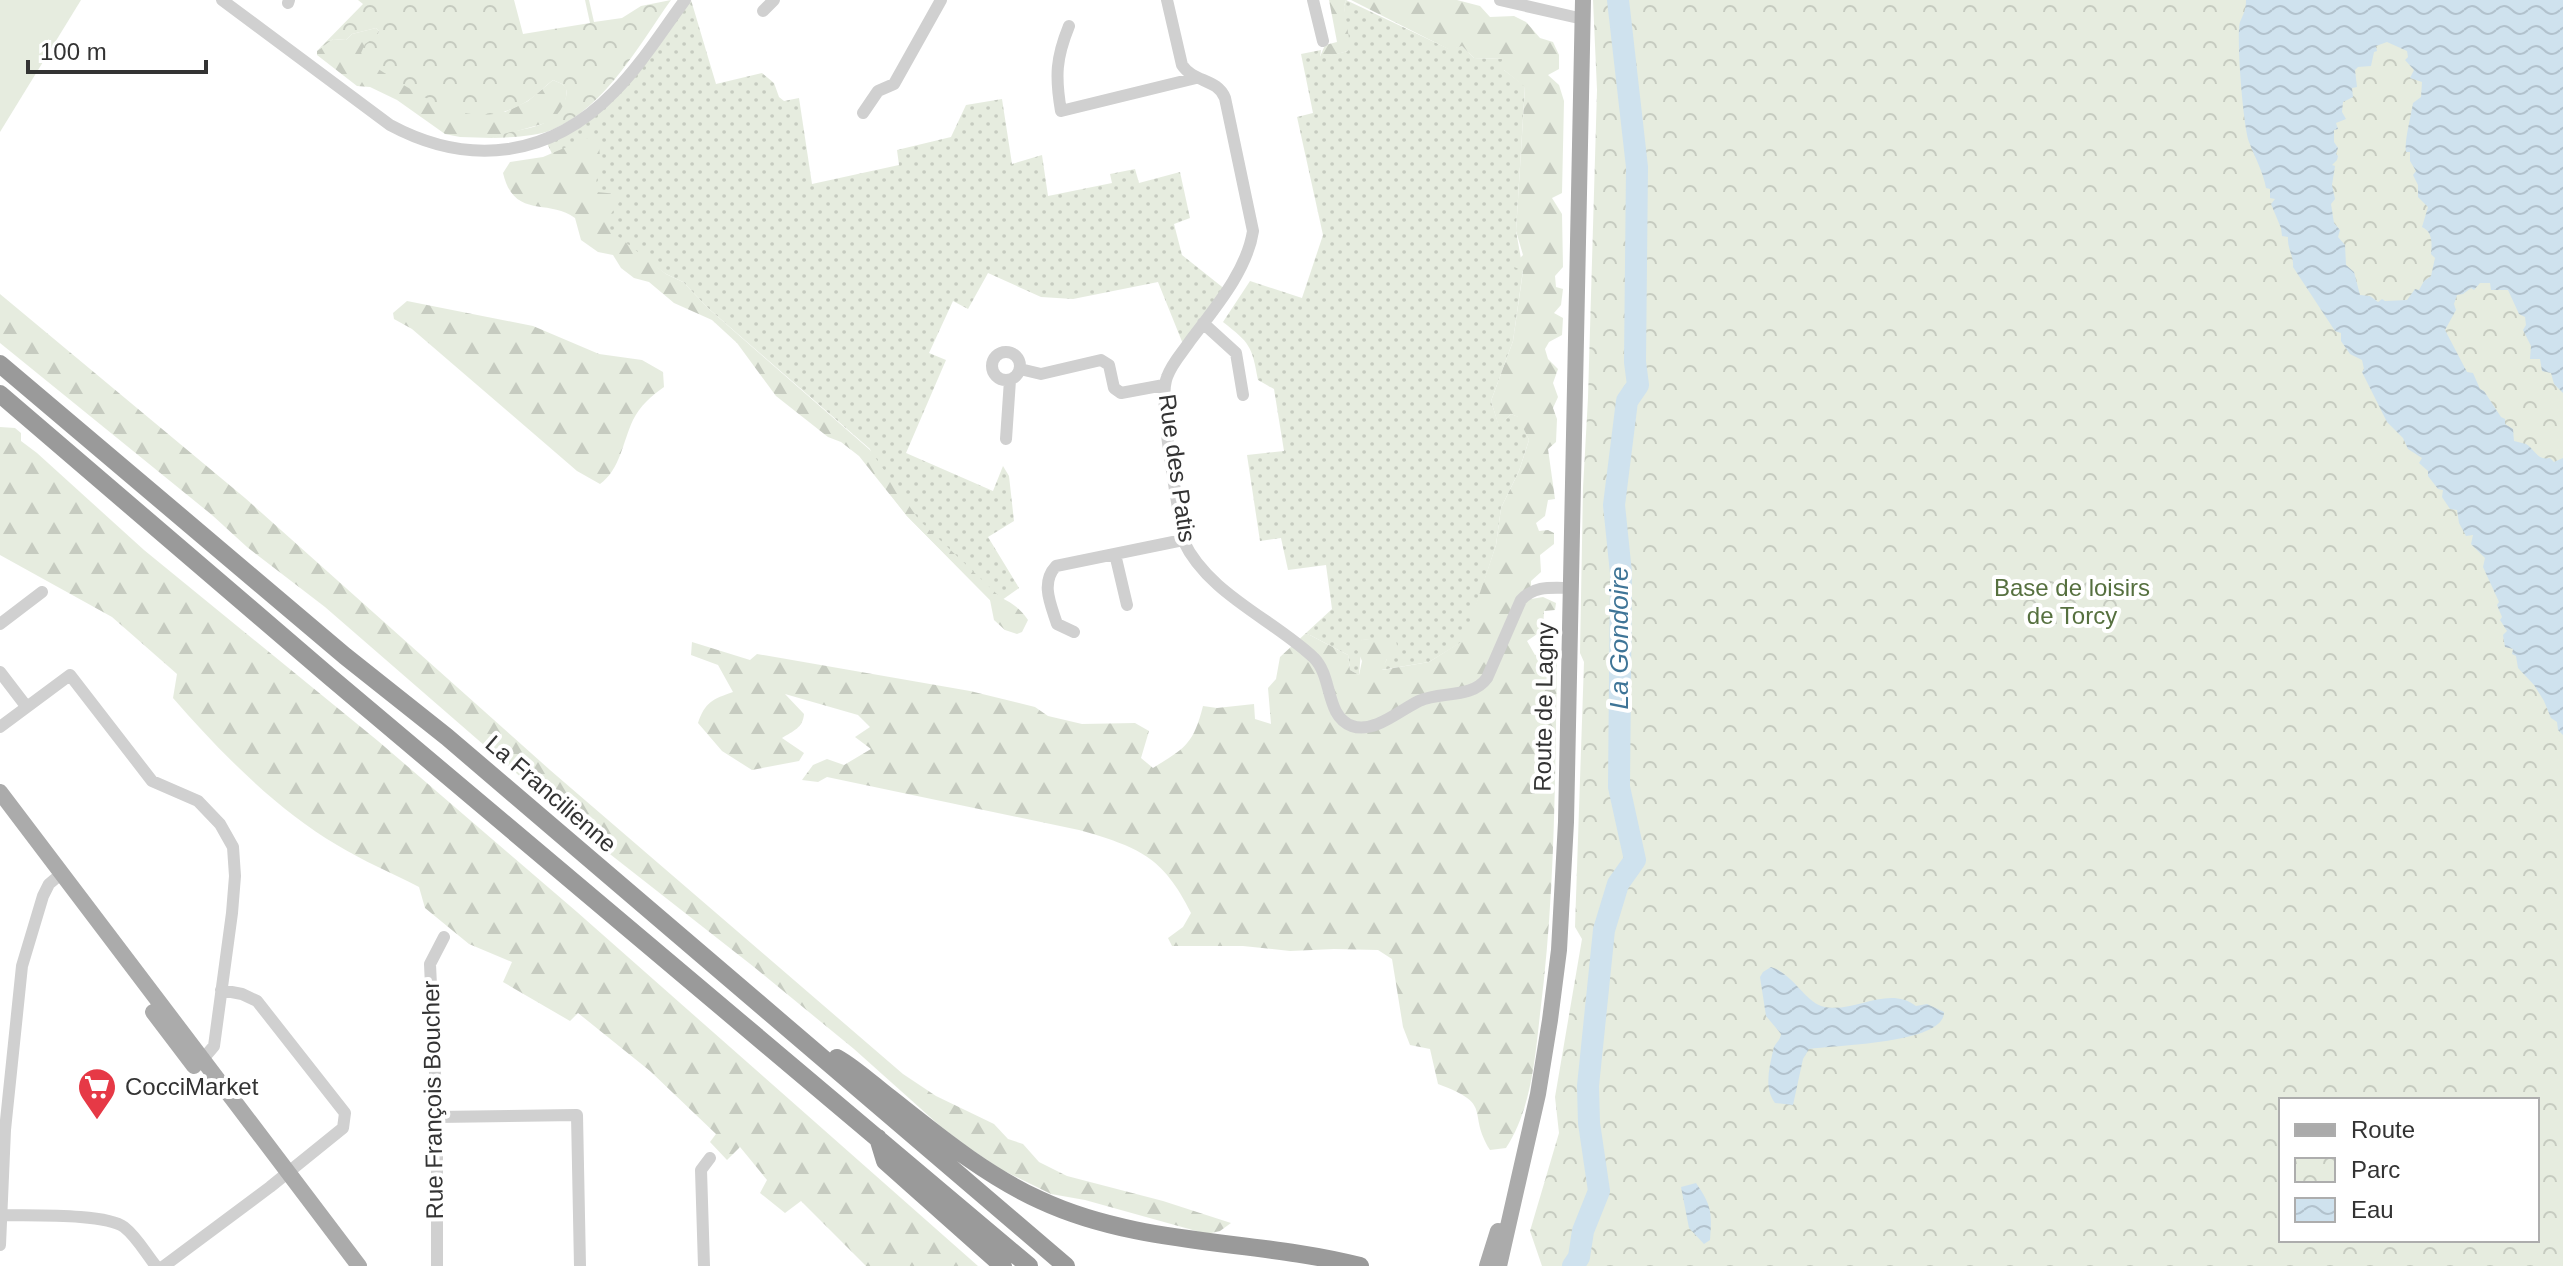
<svg xmlns="http://www.w3.org/2000/svg" width="2563" height="1266" font-family="Arial,sans-serif">
  <defs>
    <pattern id="grass-dots" width="8" height="8" patternUnits="userSpaceOnUse" patternTransform="scale(2)"><rect width="8" height="8" fill="#e6ecdf"/><path d="M2 2h.1M6 6h.1" fill="none" stroke="#c6cbc0" stroke-width="1.8" stroke-linecap="round"/></pattern>
    <pattern id="forest-firs" width="22" height="20" patternUnits="userSpaceOnUse" patternTransform="scale(2)"><rect width="22" height="20" fill="#e6ecdf"/><path d="M5 1l3.5 6h-7zM16 11l3.5 6h-7z" fill="#c6cbc0"/></pattern>
    <pattern id="park-crowns" width="20" height="18" patternUnits="userSpaceOnUse" patternTransform="scale(2)"><rect width="20" height="18" fill="#e6ecdf"/><path d="M2 6a3 3 0 1 1 6 0M12 15a3 3 0 1 1 6 0" fill="none" stroke="#c6cbc0"/></pattern>
    <pattern id="water-waves" width="16" height="10" patternUnits="userSpaceOnUse" patternTransform="scale(2)"><rect width="16" height="10" fill="#cfe2ee"/><path d="M0 5q4-4 8 0t8 0" fill="none" stroke="#b2c2cd"/></pattern>
  </defs>
  <rect width="100%" height="100%" fill="#fff"/>
  <!-- grass -->
  <path fill="url(#grass-dots)" d="M685,0h6l25,84 46,-11 12,10 5,14 5,4 15,-3 13,86 87,-19 -2,-15 54,-13 15,-32 36,-6 10,65 30,-9 6,41 64,-13 -2,-9 25,-5 4,14 41,-11 10,46 -16,6 8,31 44,35 -41,59 -27,-67 -85,17 -32,-2 -53,-24 -20,36 -15,-8 -24,52 17,7 -40,93 87,38 10,-25 6,10 5,45 -26,16 31,51 -24,17 -88,-89 -29,-38 -8,-29 -161,-140 -26,-27 -17,-8 -86,-61 -34,-72 50,-32z
    M1346,0l103,49 13,-3 12,12 30,1v11l21,16 -9,145 7,39 -10,71 -22,60 8,25 12,-12 8,3 10,23 -10,31 -18,37 -5,37 -31,95 -36,22 -48,8 6,-11 -10,-18 -15,-2 -3,36 -9,-5 -2,-15 -42,-22 26,-24 -6,-44 -38,5 -7,-32 -21,3 -13,-86 37,-4 -10,-62 -16,-9c-6,-34 -8,-37 -35,-58l27,-41 52,17 21,-63 -26,-118 16,-4 -12,-59 20,-4 -1,8 28,-7 -4,-45z"/>
  <!-- forest -->
  <path fill="url(#forest-firs)" d="M1329,0h17l-2,6 6,39 -2,6 -29,8 6,-14 12,-3z
    M1351,0h106l23,6 10,11 24,-1 12,6 14,16 13,4 6,13v14l-11,6 11,10 5,16 -2,92 -10,5 10,16 1,53 -8,9 1,11 7,2 -2,16 -7,8 9,5 -1,17 -13,7 -4,7 3,10 10,10 -5,14 5,14 -5,11 4,11 -1,23 -8,7 7,50 -7,1 -3,16 -9,7 3,8 9,-1 6,3v11l-14,11 1,17 -10,9v18l12,-2 13,6 -1,7 -11,1 -1,19 -16,11 8,14 13,-4 8,2 1,9c-2,118 -2,235 -17,352 -5,45 -9,96 -34,134l-16,2c-24,-39 5,-45 -52,-66l-8,-35 -20,-4 -7,-18 -11,-68 -14,-9 -44,-1 -44,2 -47,-5h-71l-4,-8 15,-11 8,-14c-28,-57 -53,-66 -112,-83l-252,-53 -9,5 -16,-2 11,-15 14,-6 17,6 27,-16 -16,-12 15,-10 -12,-12 -73,-21 19,20c-1,14 -11,17 -22,24l22,15 -5,8 -47,9 -30,-19 -24,-28c7,-21 15,-24 35,-31l-15,-27 -27,-10 1,-13 58,18 7,-6 213,37 65,16 13,9 34,8 53,-1 14,8 -8,27 12,10c32,-20 40,-23 50,-62l14,2 37,-4 1,15 16,5 -3,-36 8,-9 4,-22 26,-24 42,22 2,15 9,5 3,-14 -5,-12 5,-10 34,2 2,9 -3,7 -8,2 -5,11 47,-8 35,-22 32,-95 5,-37 18,-37 10,-31 -11,-23 -7,-3 -12,13 -8,-26 22,-60 10,-70 -11,-5 11,-11 -7,-24 9,-144 -21,-17v-11l-30,-1 -12,-12 -12,4z
    M376,28l3,3 -1,5 127,76 23,-11 25,-21 9,4 5,5 -2,16 -12,16 -61,17 -32,-1 -15,-3 -48,-34 -27,-13 -13,-1 -40,-31v-4l16,-12 13,1 6,-6z
    M595,135l5,5c-2,9 1,17 0,27 -1,10 -7,16 -3,25l20,2 3,7 -12,17 2,12 56,44 17,8 26,27 161,141 49,70 81,77c12,6 20,11 28,23l-6,12 -5,2 -12,-4 -11,-10 -4,-20 -83,-84 -48,-60 -18,-14 -13,-5 -52,-41 -39,-53 -25,-23 -38,-17 -25,-21 -15,-4 -13,-10 -8,-13 -15,-3 -17,-12 -6,-22c-27,-20 -61,2 -72,-45l7,-11 33,-5z
    M0,294l245,204 305,272 353,304 33,22 58,28 14,15 15,5 16,18 28,14 96,25 68,22 -11,8 -13,3 -122,-34 -34,-6 -49,-24 -37,-25 -26,-20 -85,-76 -100,-82 -148,-116 -281,-244 -78,-60 -35,-32 -212,-172z
    M407,301l126,25 66,28 43,6 21,12 1,15c-13,9 -24,19 -31,33 -10,21 -13,50 -33,64l-23,-13 -165,-142 -18,-10 -1,-6z
    M0,427l15,1 6,5v8l16,12 107,97 234,191 199,171 401,354h-112l-65,-65 -16,12 -25,-20 7,-13 -27,-33 -13,13 -17,-18 6,-8 -66,-63 -72,-58 -8,8 -67,-39 9,-20 -43,-18 -44,-36 -6,-21c-27,-14 -56,-26 -82,-42 -61,-36 -118,-94 -164,-147l4,-24 -65,-57 -112,-62z"/>
  <!-- park -->
  <path fill="url(#park-crowns)" fill-rule="evenodd" d="M358,0h156l9,34 67,-11 -5,-23h4l5,22 28,-4 19,-12 30,-6c-32,45 -65,106 -117,129 -18,8 -43,8 -62,9 31,-13 71,-6 75,-48l-5,-6 -9,-4c-8,6 -15,14 -24,20 -59,38 -108,-6 -159,-36l-9,-11 4,-9 13,-9 1,-4 -3,-3 -24,6 -6,6 -13,-1 -16,12 46,-47z
    M1593,0h970v1266h-1021l-12,-35 29,-98 -4,-36 27,-158 -7,-12 9,-265 -4,-9 3,-165 5,-90 9,-308zM2281,1100h256v140h-256z"/>
  <!-- garden -->
  <path fill="#e6ecdf" d="M0,0h81l-81,132z"/>
  <!-- water -->
  <path fill="url(#water-waves)" fill-rule="evenodd" d="M2246,0h317v397v-4l-9,-9 -3,-11 -9,-2 -2,-12h-10l1,-13 -8,-16 3,-5 -1,-8 -6,-3 -11,-24h-17l-1,-7h-10l-6,7 -3,-2 -8,6 -6,1 -3,9 2,6 -11,20 22,42 6,1 7,16 4,2 17,26 4,2v5l8,5 1,12 12,3c9,5 11,17 24,14l4,4 9,-4v277l-5,-5 -1,-8 -6,-4 -7,-17 -10,-16 -16,-17 -2,-12 -4,-2 1,-5 -8,-2 -2,-12 4,-4 -7,-11 2,-3 -5,-12 2,-3 -16,-35 2,-9 -14,-14 2,-9 -7,1 -7,-13 -2,-13 -7,-1 -8,-12 1,-7 -5,-1 -10,-13v-5l-9,-8 3,-5 -14,-9 -5,-11 -16,-16 -25,-50 2,-3 -2,-9 -12,-6 -9,-13v-8l-6,-2 -42,-64c1,-11 -6,-19 -5,-30l-6,-1 -1,-8 -10,-24 4,-5 -5,-1v-9l-4,-1c-3,-17 -11,-30 -17,-46 -6,-17 -13,-106 -9,-120 3,-7 6,-12 6,-22zM2387,42l20,9 1,6 -3,3 9,10 -4,8 12,4 -1,15 -8,6c-2,13 -9,39 -7,49h4v9l6,10 -3,4 5,10v12l10,10 -6,20c11,5 10,17 9,27l4,4 -4,18 -7,5 -5,9 -4,-1 -8,11 -22,1 -3,-2 -4,3 -8,-6 -10,-1 -6,-23 -8,-7 -1,-20 -7,-8 2,-7 -6,-7 -3,-19 4,-5 -3,-14 3,-19 -3,-1 5,-5 1,-4 -2,-2 2,-6 -4,-6v-12l4,-1 -2,-6 10,-4 -4,-7 1,-10 10,-5 -1,-9 5,-1 -2,-17 3,-3 13,-1 3,-14 3,-1 -1,-5z
    M1771,967c23,7 35,37 54,40 30,6 63,-22 91,-1l11,-2 17,8c1,32 -110,33 -135,37l-6,10 -10,46 -18,-2c-11,-15 -6,-34 -2,-52 1,-8 7,-9 8,-17l-15,-18 -6,-39 3,-5z
    M1696,1183c16,23 16,30 14,57l-6,4 -15,-16 -8,-41z"/>
  <g fill="none" stroke-linecap="round" stroke-linejoin="round">
    <!-- river -->
    <path stroke="#cfe2ee" stroke-width="22" d="M1573,1266l6,-9 4,-26 16,-40 -10,-68 -1,-37 16,-156 14,-46 17,-24 -16,-73 2,-214 -7,-68 13,-104 11,-16 -3,-23 2,-195 -19,-167"/>
    <!-- minor -->
    <path stroke="#d0d0d0" stroke-width="12" d="M222,0l168,125c80,43 161,32 224,-33 27,-27 48,-61 71,-92
      M1167,0l15,65c12,18 35,13 43,33l28,133c-6,40 -39,78 -63,110 -8,12 -18,22 -23,36 -10,25 12,131 16,163 25,54 90,79 131,118 19,19 11,58 38,68 22,8 48,-16 67,-25 22,-10 53,-2 68,-23l34,-78c14,-15 31,-12 50,-12
      M1313,0l10,41
      M1500,0l83,19
      M288,3l1,-3
      M763,11l11,-11
      M1069,26c-13,32 -14,50 -8,85l135,-33
      M863,113l15,-22 16,-7 47,-84
      M1203,323l33,30 7,42
      M992 366a14 14 0 1 1 28 0a14 14 0 1 1-28 0Z
      M1020,369l21,5 60,-14 8,5 5,23 7,5 43,-8
      M1006,439l4,-59
      M1115,554l12,51
      M0,624l42,-32
      M1074,632l-17,-8c-6,-19 -17,-41 -1,-58l127,-26
      M0,672l26,34
      M0,727l70,-52 82,106 46,20 22,23 13,23 2,29 -3,37 -18,133 -11,13
      M437,1117l140,-2 3,151
      M2,1215c27,1 103,-2 122,12 13,10 22,27 32,39
      M0,1245l5,-115 17,-164 21,-70 6,-12 12,-10
      M164,1266l106,-79 73,-59 2,-15 -88,-112 -15,-7 -21,-4
      M437,1266v-149l-7,-153 14,-27
      M704,1266l-3,-96 9,-12"/>
    <!-- major -->
    <path stroke="#ababab" stroke-width="16" d="M0,792l359,474
      M153,1012l41,54
      M1487,1266l11,-35
      M1499,1266l39,-172 12,-74 9,-70 7,-128 17,-822"/>
    <!-- highway -->
    <path stroke="#9a9a9a" stroke-width="18" d="M0,364l345,292 102,81 619,529
      M0,394l329,282 700,590
      M837,1058c18,10 36,27 53,40 47,37 95,77 150,102 101,47 215,39 320,66
      M878,1138l7,23 118,105"/>
  </g>
  <!-- icons -->
  <defs>
    <g id="supermarket-pin" transform="scale(2)"><path d="M0 17L-7.5 6A9.5 9.5 0 1 1 7.5 6Z" fill="#e63946" stroke="#fff"/><path d="M-6-5.5h2.5l.6 2H6L4.5 2H-2.5L-4.4-4H-6ZM-1.5 3.2a1.3 1.3 0 1 0 .1 0ZM3 3.2a1.3 1.3 0 1 0 .1 0Z" fill="#fff"/></g>
  </defs>
  <g fill-rule="evenodd">
    <use href="#supermarket-pin" x="97" y="1087"/>
  </g>
  <g text-anchor="middle" stroke-width="8" stroke-linejoin="round" paint-order="stroke">
    <!-- street labels -->
    <g font-size="24" fill="#333" stroke="#fff">
      <text transform="translate(1177 468) rotate(82)" y="8">Rue des Patis</text>
      <text transform="translate(1544 707) rotate(-89)" y="8">Route de Lagny</text>
      <text transform="translate(551 794) rotate(41)" y="8">La Francilienne</text>
      <text transform="translate(433 1100) rotate(-91)" y="8">Rue François Boucher</text>
    </g>
    <!-- park labels -->
    <g font-size="24" fill="#56703f" stroke="#fff">
      <text x="2072" y="596">Base de loisirs<tspan x="2072" dy="28">de Torcy</tspan></text>
    </g>
    <!-- poi labels -->
    <g font-size="24" fill="#333" stroke="#fff" text-anchor="start">
      <text x="125" y="1095">CocciMarket</text>
    </g>
    <!-- water labels -->
    <g font-size="26" font-style="italic" fill="#3f7597" stroke="#fff">
      <text transform="translate(1619 638) rotate(-90)" y="9">La Gondoire</text>
    </g>
  </g>
  <!-- legend -->
  <rect x="2279" y="1098" width="260" height="144" fill="#ffffff" stroke="#adadad" stroke-width="2"/>
  <rect x="2295" y="1124" width="40" height="12" fill="#ababab" stroke="#adadad" stroke-width="2"/>
  <text x="2351" y="1138" font-size="24" fill="#333333">Route</text>
  <rect x="2295" y="1158" width="40" height="24" fill="url(#park-crowns)" stroke="#adadad" stroke-width="2"/>
  <text x="2351" y="1178" font-size="24" fill="#333333">Parc</text>
  <rect x="2295" y="1198" width="40" height="24" fill="url(#water-waves)" stroke="#adadad" stroke-width="2"/>
  <text x="2351" y="1218" font-size="24" fill="#333333">Eau</text>
  <!-- scale -->
  <path d="M28 60v12h178v-12" fill="none" stroke="#333333" stroke-width="4"/>
  <text x="40" y="60" font-size="24" fill="#333333" stroke="#ffffff" stroke-width="6" paint-order="stroke">100 m</text>
</svg>
